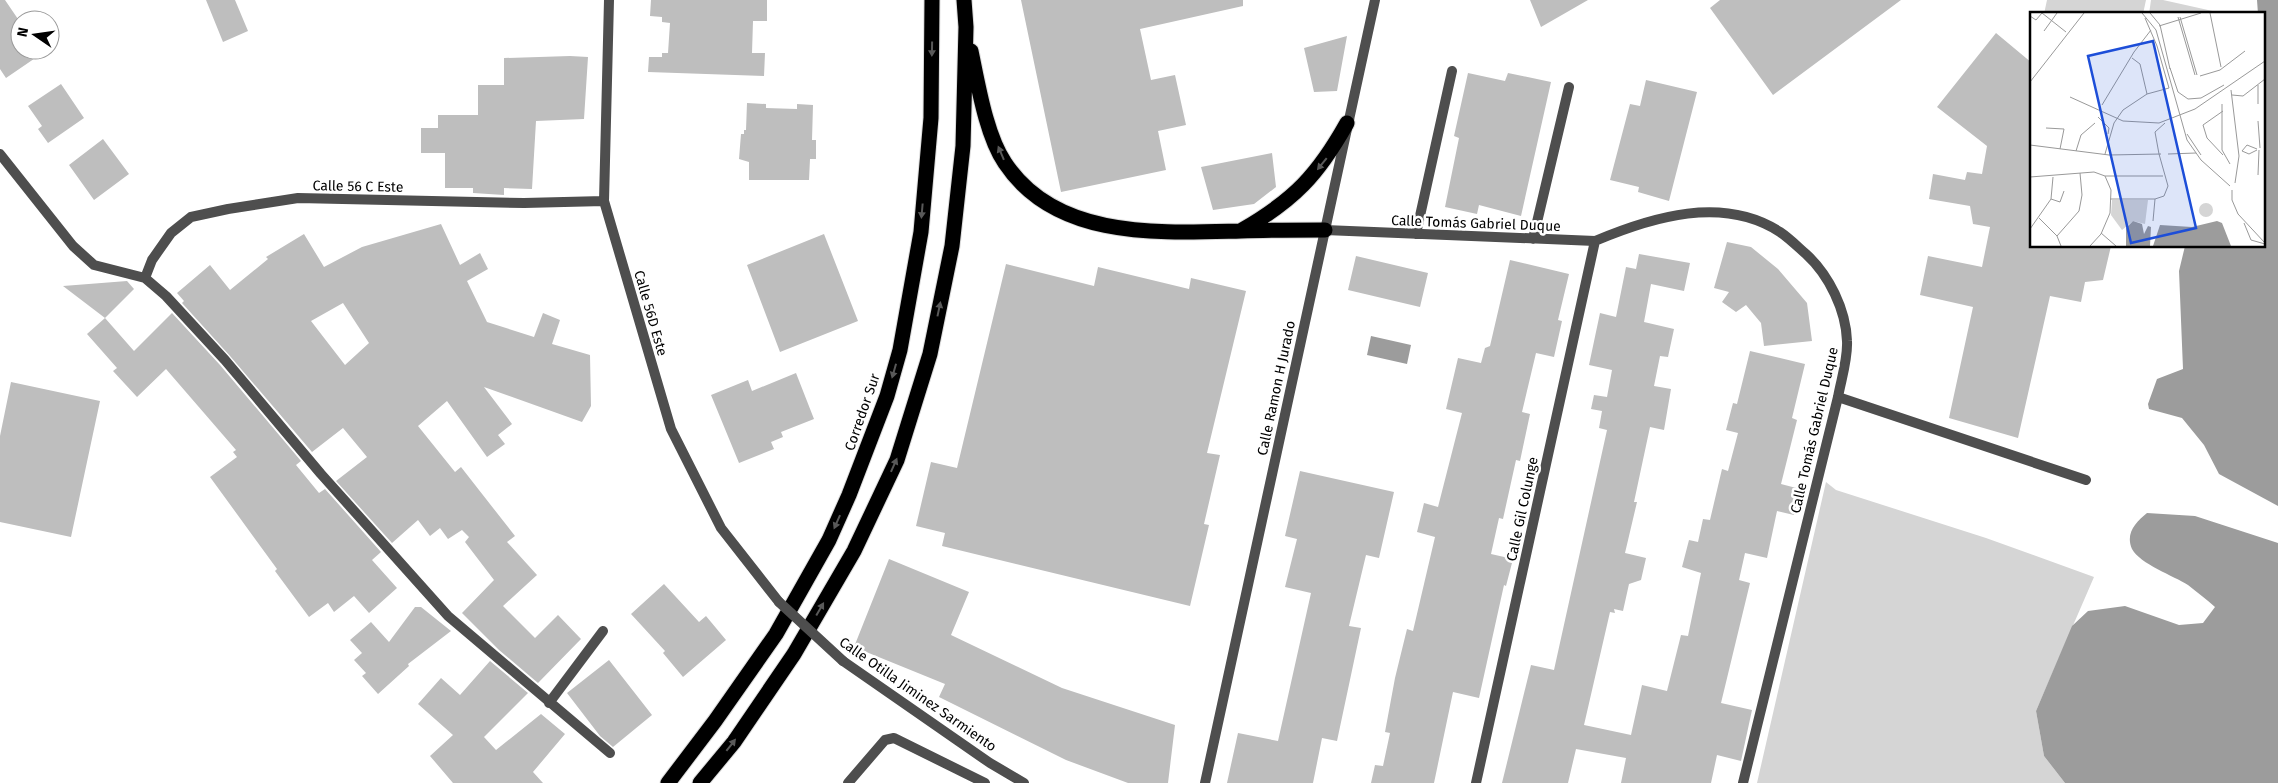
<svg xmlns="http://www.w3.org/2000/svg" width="2278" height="783" font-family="'Fira Sans',sans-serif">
  <rect width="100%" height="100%" fill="#fff"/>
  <!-- green -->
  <path fill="#d5d5d5" d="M2047,0h99l-3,14h-99z
    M2151,0h12l63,14h-77z
    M1826,482l10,8 150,48 108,39 -58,134 8,45 21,27h-308z"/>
  <!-- water -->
  <path fill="#9c9c9c" d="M2257,0h21v506l-59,-32 -15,-29 -22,-27 -33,-9 -1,-5 9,-25 26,-10 -4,-98 6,-25h79v-232h-6z
    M1371,336l40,9 -4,19 -40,-9z
    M2147,513l48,3 83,27v240h-213l-21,-27 -8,-45 36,-85 16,-15 37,-5 54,19 24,-2 12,-16c-8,-7 -18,-15 -27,-22 -14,-9 -48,-21 -56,-36 -7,-16 4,-27 15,-36z"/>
  <!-- building -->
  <path fill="#bebebe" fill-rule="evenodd" d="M0,0h5l15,22v28h27l-41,28 -6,-9z
    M206,0h29l13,31 -25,11z
    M651,0h116v21h-14l-1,32h13l-1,23 -116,-4 1,-15h13v-4h6l2,-30 -8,-1v-5l-12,-1z
    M1021,0h222v6l-103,23 11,51 24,-5 11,50 -28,6 8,39 -105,22z
    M1530,0h58l-47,27z
    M1720,0h181l-128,95 -63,-87z
    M1996,33l36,30v183h79l-8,34 -18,2 -4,20 -31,-6 -32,142 -69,-20 24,-111 -53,-12 8,-39 54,11 8,-40 -17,-3 -3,-18 -41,-7 4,-25 32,6 2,-8 15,2 5,-28 -50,-39z
    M1347,36l-10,55 -23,1 -10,-44z
    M570,56l18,1 -4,62 -48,2 -4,68 -28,-1v7l-31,-2v-5h-28v-35h-24v-25h17v-13h40v-30h26v-27z
    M1468,73l37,8 3,-8 43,9 -30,134 -42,-11 -2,9 -32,-7 14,-69 -5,-2z
    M1646,80l51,12 -28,109 -31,-9 1,-5 -29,-7 20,-76 10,2z
    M61,84l23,34 -36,25 -10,-14 4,-3 -14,-20z
    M747,103l19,1v4l31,1v-5l16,1 -1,35h4v19h-6l-1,21h-60v-18l-10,-3 2,-25h3v-4h2z
    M103,139l26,35 -35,26 -25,-35z
    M1272,153l4,34 -22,17 -41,6 -12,-43z
    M441,224l19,41 20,-12 8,16 -21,12 20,41 47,15 9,-24 17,7 -8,24 38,11 1,51 -9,16 -98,-35 28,37 -14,11 7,9 -18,13 -40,-56 -29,25 37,46 6,-5 54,69 -8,6 30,33 -34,31 32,32 23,-23 23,24 -43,44 -39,-33 -37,-37 32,-33 -29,-38 4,-5 -7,-7 -14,9 -8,-11 -10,8 -12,-16 -26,23 -56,-62 31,-24 -24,-29 -31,24 -82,-96 -48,-53 2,-2 -7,-8 33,-28 20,25 38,-31 -2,-2 38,-23 20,33 38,-20zM343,303l26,40 -24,22 -34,-44z
    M824,234l34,87 -78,31 -33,-87z
    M1727,242l24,5 27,22 29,34 5,38 -48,5 -3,-23 -15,-18 -10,7 -14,-10 7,-10 -15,-4z
    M1639,254l51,9 -6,28 -33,-7 -7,38 30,7 -6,28 -8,-1 -6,30 17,3 -7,41 -14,-3 -16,75h3l-12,51 21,5 -5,22 -12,4 -6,27 -9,-2 1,4 -5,-1 -26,113 47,10 11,-50 25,6 14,-56 7,1 13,-63 -19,-6 7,-27 9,2 5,-23 7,1 12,-51 6,2 10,-38 -12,-3 7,-27 4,1 13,-53 55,13 -13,54 5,2 -16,64 19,5 -6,26 -17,-4 -10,47 -22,-5 -6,27 11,3 -29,120 31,7 -11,51 -24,-6 -6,28h-90l5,-25 -50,-9 -8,34h-66l29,-118 23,5 53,-240 -8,-2 3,-17 -11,-2 3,-14 13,2 5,-27 -23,-5 11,-52 16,4 10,-50 10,2z
    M1356,256l72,17 -8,34 -72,-17z
    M1510,260l59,14 -11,46 4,1 -8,36 -18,-4 -14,59 8,2 -10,47 -4,-1 -13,59 -4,-1 -8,36 22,5 -7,27 -2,-1 -25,113 -26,-6 -19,91h-63l4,-18 8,1 7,-33 -5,-1 10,-54 12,-49 6,2 22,-94 -18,-5 7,-29 14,4 24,-94 -16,-4 12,-51 23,5 4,-15 5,-2z
    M1006,264l88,22 4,-19 91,22 2,-11 55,13 -39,162 13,2 -16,69 5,1 -19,81 -248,-60 3,-13 -29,-7 15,-64 26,6z
    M127,281l7,8 -29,29 -42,-32z
    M172,313l48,52 81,96 -5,4 23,28 6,-4 56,63 -9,8 25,28 -28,25 -15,-17 -20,16 -6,-9 -19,14 -34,-46 2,-2 -67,-92 27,-20 -4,-5 3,-2 -70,-81 -29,28 -24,-26 4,-3 -30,-34 18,-16 29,33z
    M796,373l18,46 -33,13 2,5 -12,5 3,7 -35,14 -28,-68 37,-15 4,11z
    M11,382l89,19 -29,136 -71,-15v-86z
    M1300,471l94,21 -15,66 -13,-3 -17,71 12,2 -24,113 -15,-3 -9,45h-86l11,-50 40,8 33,-148 -26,-6 12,-48 -12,-3z
    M889,559l80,33 -18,43 111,53 113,37 -7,58h-40l-62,-23 -127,-63 6,-13 -91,-37z
    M664,584l35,38 7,-6 20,24 -43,37 -20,-24 2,-2 -34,-37z
    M415,607h6l30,24 -43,33 1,2 -31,28 -16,-18 4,-3 -12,-13 8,-7 -12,-13 21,-18 18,20z
    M609,660l43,55 -39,32 -13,-11 -33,-43z
    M490,661l38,32 -44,44 12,13 45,-36 24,20 -32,38 10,11h-90l-23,-27 23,-21 -35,-31 23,-26 19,17z"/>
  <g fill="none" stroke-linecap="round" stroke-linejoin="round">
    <!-- highway casing -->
    <g stroke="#dbdbdb" stroke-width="17">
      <path id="highway" d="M971,51c7,33 15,84 34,112 51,77 155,70 236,68 28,-1 56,-1 84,-1
        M1242,230c52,-30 76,-55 105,-107
        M668,783l47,-62 61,-87 53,-94 20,-45 38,-99 13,-46 21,-118 10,-114 1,-118
        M700,783l34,-41 60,-88 60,-103 43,-91 33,-106 22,-108 11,-100 3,-119 -2,-27"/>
    </g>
    <!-- street -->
    <path stroke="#4e4e4e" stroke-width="10" d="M609,0l-5,201 67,228 50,99 58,74
      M0,154l73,92 21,19 51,13 21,18 59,64 96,114 127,142 162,137
      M1325,230l270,11c57,-24 128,-46 185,-9 9,6 18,15 26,22 23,21 40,56 41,87 1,18 -6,39 -9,56l-95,386
      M1416,234l36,-163
      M1533,239l36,-152
      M145,278l7,-18 19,-27 20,-16 37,-8 70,-11 226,5 80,-2
      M1838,397l248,83
      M843,661l147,102 34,20
      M549,703l54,-72
      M848,783l37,-43 9,-2 91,45
      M1205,783l170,-783
      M1476,783l119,-542"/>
    <!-- highway -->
    <use href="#highway" stroke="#000" stroke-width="15"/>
    <!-- street-bridge -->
    <path stroke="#4e4e4e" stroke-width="10" d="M779,602l64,59"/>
  </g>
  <!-- one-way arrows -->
  <defs><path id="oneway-solid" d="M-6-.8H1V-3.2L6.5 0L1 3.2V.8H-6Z" transform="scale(1.25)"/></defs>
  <g fill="#595959">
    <use href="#oneway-solid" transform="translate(932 49) rotate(91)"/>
    <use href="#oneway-solid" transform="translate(1001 153) rotate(-113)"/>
    <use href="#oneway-solid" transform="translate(1322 164) rotate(129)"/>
    <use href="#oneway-solid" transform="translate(922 211) rotate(95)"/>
    <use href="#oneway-solid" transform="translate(939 309) rotate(-78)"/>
    <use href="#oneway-solid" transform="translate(894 371) rotate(106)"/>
    <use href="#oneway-solid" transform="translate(894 465) rotate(-66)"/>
    <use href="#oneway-solid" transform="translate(837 522) rotate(114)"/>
    <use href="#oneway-solid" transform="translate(820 609) rotate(-60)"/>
    <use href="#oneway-solid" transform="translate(731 745) rotate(-52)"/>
  </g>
  <g text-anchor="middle" stroke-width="5" stroke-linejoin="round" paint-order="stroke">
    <!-- street labels -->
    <g font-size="14" fill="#000" stroke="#fff">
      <text transform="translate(358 186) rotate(1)" y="5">Calle 56 C Este</text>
      <text transform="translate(1476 223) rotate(2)" y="5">Calle Tomás Gabriel Duque</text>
      <text transform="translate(651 313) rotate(74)" y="5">Calle 56D Este</text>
      <text transform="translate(1276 388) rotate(-78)" y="5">Calle Ramon H Jurado</text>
      <text transform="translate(862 412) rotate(-71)" y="5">Corredor Sur</text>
      <text transform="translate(1814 430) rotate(-77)" y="5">Calle Tomás Gabriel Duque</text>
      <text transform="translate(1522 509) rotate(-78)" y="5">Calle Gil Colunge</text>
      <text transform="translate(918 694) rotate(35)" y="5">Calle Otilla Jiminez Sarmiento</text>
    </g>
  </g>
  <!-- overview -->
  <g transform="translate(2030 12)">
    <rect width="235" height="235" fill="#fff"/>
    <path d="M82,188h36l-3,24 -12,-3 -11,9 -11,-15zM169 198a7 7 0 1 1 14 0a7 7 0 1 1-14 0Z" fill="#d5d5d5"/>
    <path d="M103,209l9,3 2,10 4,-8 3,1 -1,19h-24v-18zM187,209l5,2 9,23h-78l7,-21 32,2z" fill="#9c9c9c"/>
    <path fill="none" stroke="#999" stroke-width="1" d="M12,1l24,19M112,1l14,17 31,110 14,20 29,26M120,1l10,12 10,44M180,1l11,54M0,4l6,4 6,-7M148,5l17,58M150,5l17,58M129,14l42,-13M14,19l13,-18M102,46l8,6 7,30M140,56l8,24 10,7 13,-1 23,-13M170,64l20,-6 25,-19M0,70l54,-69M228,73v19M201,78l8,66 -4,27M202,83l11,1 22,-17M40,85l53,24 36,2 36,-14 70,-48M192,92v46l8,14M72,93l32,-53 17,-22M193,99l-20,14 4,13 16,17M68,105l11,11 -1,6M228,109l2,27M16,116l18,1 -4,20M157,122l14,21M0,133l79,10 52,-1M227,137l-10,-4 -5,6 7,3 8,-4M46,139l5,-16 14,-12M75,142l9,-31 9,-13 24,-16 22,-6 -12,-42 -12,-28M129,142l-4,-22 10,-9M138,142l28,-1M228,163l1,-25M75,164h58M0,165l64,-5 11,4 6,14 -1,23 -9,21 -11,12M202,178v10l6,14 27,29M21,187l9,3 4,-11M80,187h45l9,-3 4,-10 -9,-32M9,206l18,18 4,10M123,209l2,-22M214,211l7,17 14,4M0,217l21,-30 2,-22M71,221l15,13M27,224l22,-25 3,-16 -2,-22"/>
    <path fill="#1d4ed8" fill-opacity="0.15" stroke="#1d4ed8" stroke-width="2.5" d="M123,29l43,187 -65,15 -43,-187z"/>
    <rect width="235" height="235" fill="none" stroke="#000" stroke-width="2.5"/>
  </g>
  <!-- north arrow -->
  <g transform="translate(35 35) rotate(283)"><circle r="24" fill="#ffffff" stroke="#999999"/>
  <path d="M0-4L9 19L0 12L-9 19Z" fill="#000000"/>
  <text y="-8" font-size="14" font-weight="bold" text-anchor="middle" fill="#000000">N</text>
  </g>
</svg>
